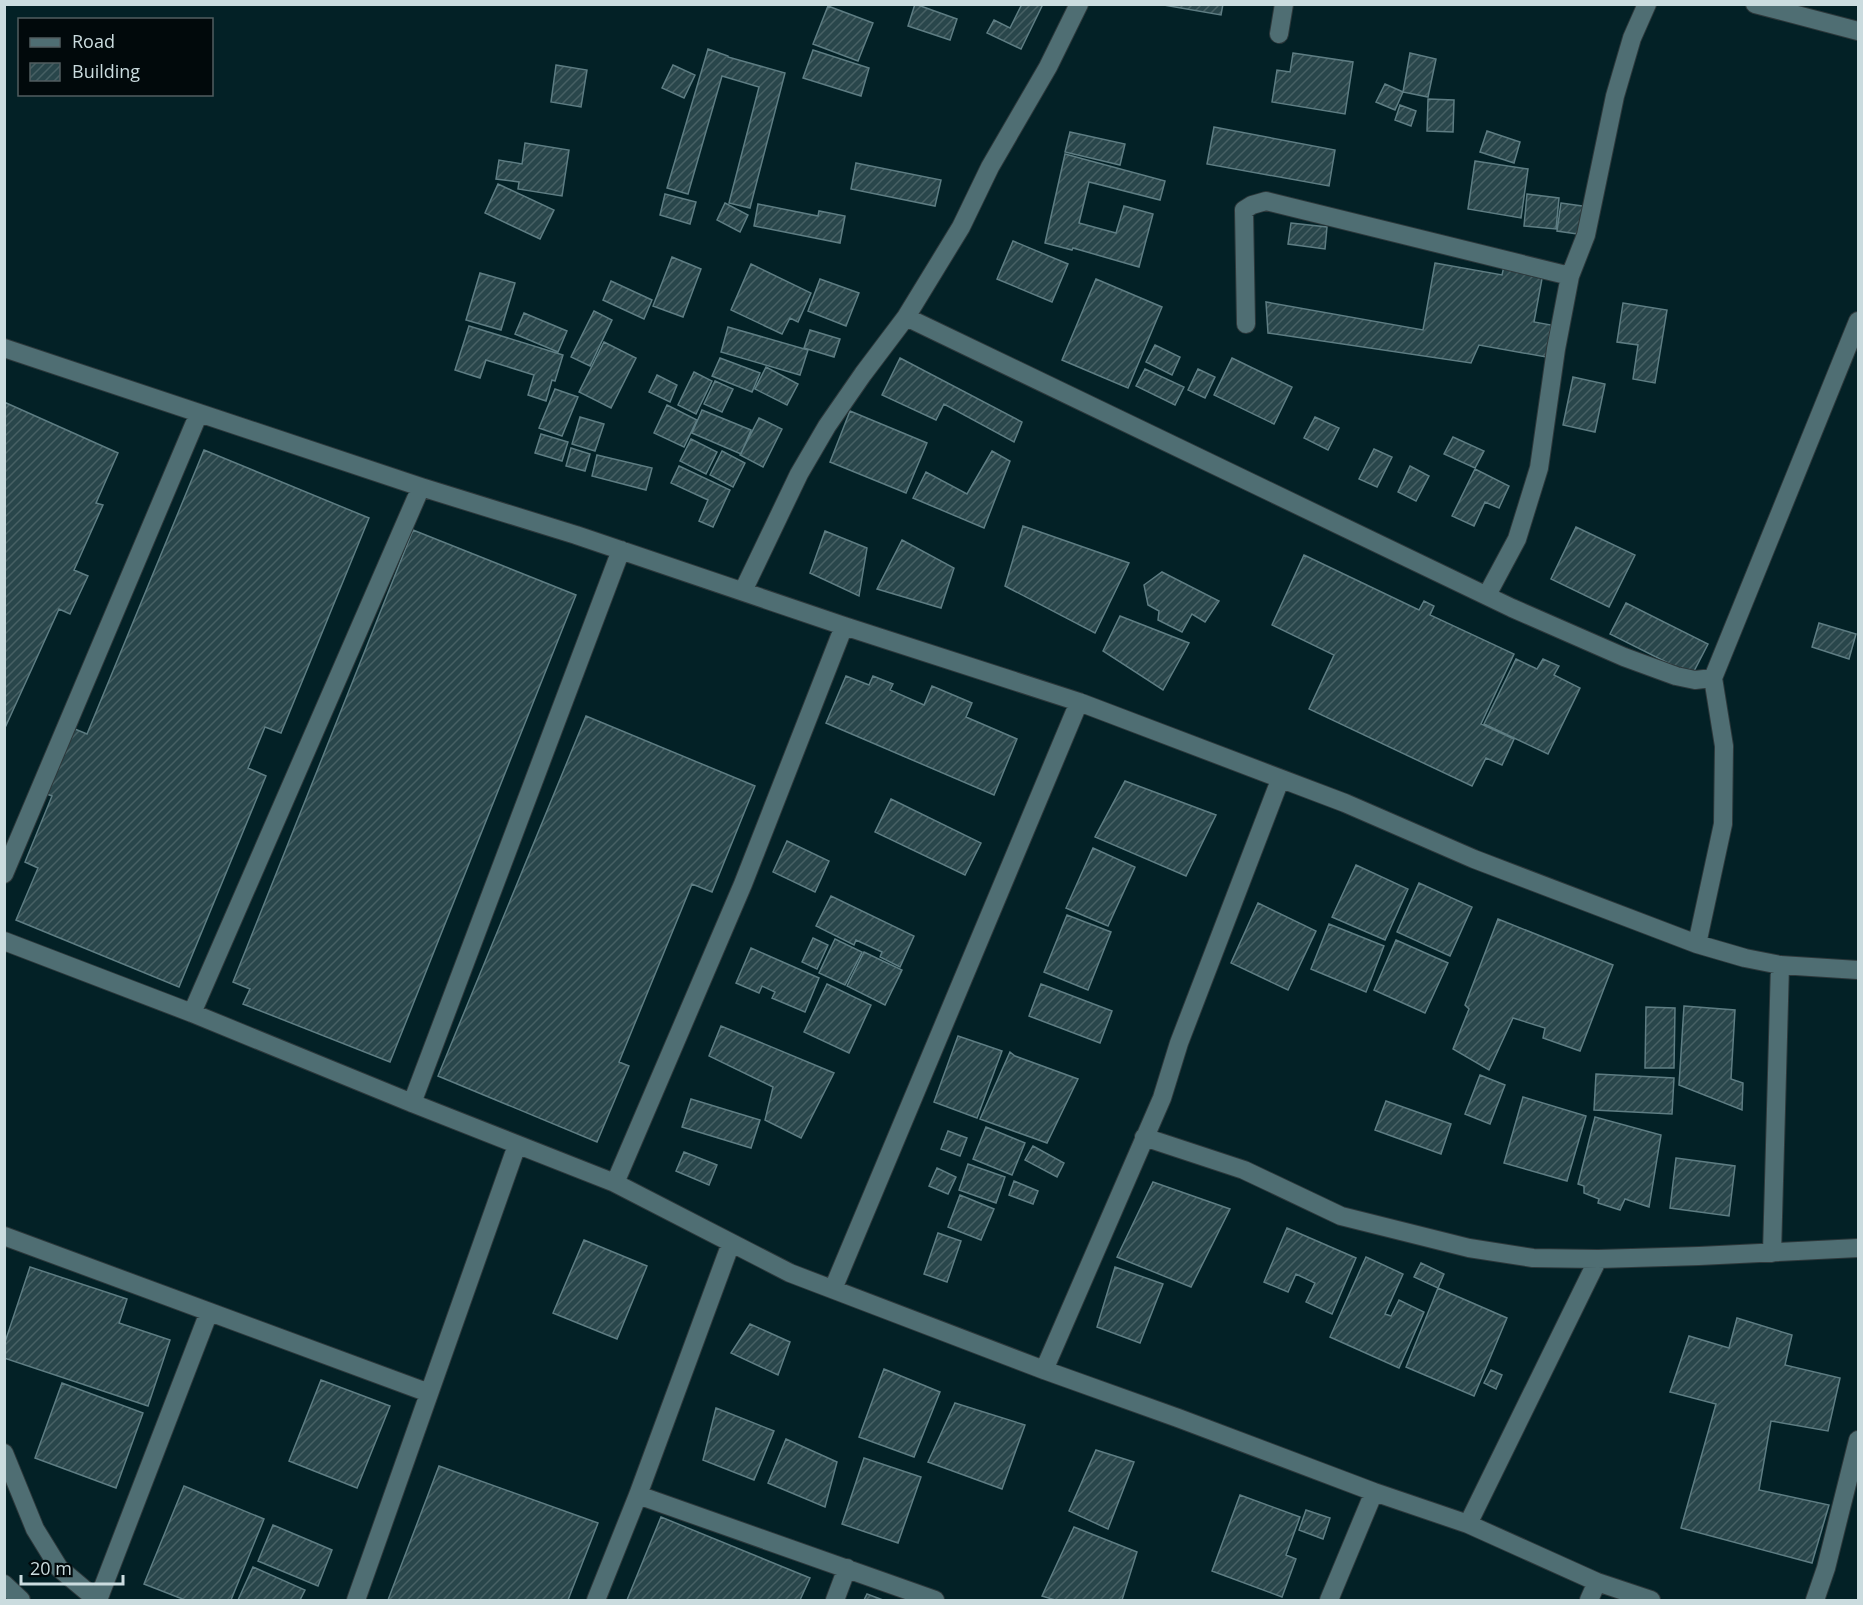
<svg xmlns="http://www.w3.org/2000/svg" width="1863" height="1605" font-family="'Open Sans',sans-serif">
  <defs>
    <pattern id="building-hatch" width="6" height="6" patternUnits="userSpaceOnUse" patternTransform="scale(1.5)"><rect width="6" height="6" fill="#29464b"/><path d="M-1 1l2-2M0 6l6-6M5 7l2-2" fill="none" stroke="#476064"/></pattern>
  </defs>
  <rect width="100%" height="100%" fill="#032126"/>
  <!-- building -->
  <path fill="url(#building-hatch)" stroke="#5e7d83" stroke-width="1.5" d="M915,4l42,15 -7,21 -42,-14z
    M1022,4h21l-22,45 -34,-16 7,-13 16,8z
    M1158,4h65l-2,11z
    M828,6l45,17 -15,38 -45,-17z
    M708,49l20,7v1l57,16 -35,135 -21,-5 30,-116 -37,-11 -34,118 -21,-6z
    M813,50l56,18 -8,28 -58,-18z
    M1293,53l60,9 -8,52 -73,-12 5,-32 13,2z
    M1410,53l26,6 -8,38 -25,-5z
    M556,65l31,5 -6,37 -30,-5z
    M673,65l22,10 -11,23 -22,-10z
    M1385,84l18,8 -8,18 -19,-8z
    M1428,99l26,1 -1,32 -26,-1z
    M1400,105l16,6 -5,15 -16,-6z
    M1214,127l121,23 -6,36 -122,-22z
    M1487,131l33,11 -6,21 -34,-11z
    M1070,132l55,12 -5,21 -55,-13z
    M525,143l44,7 -7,46 -44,-7 1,-7 -23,-3 3,-19 23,4z
    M1065,154l100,27 -5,19 -71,-18 -10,41 37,10 8,-27 29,8 -14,53 -66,-19 -1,2 -27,-7z
    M1475,161l53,8 -7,49 -53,-9z
    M856,163l85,17 -6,26 -84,-17z
    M498,184l56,26 -14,29 -55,-26z
    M665,194l31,8 -6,22 -30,-9z
    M1527,194l32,4 -3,31 -32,-3z
    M725,203l23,12 -8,17 -23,-12z
    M1561,203l28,4 -5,28 -27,-4z
    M758,204l60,12 1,-5 26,5 -5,27 -86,-17z
    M1291,223l36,4 -2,22 -37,-5z
    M1013,241l55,23 -16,38 -55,-23z
    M672,257l29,12 -18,48 -30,-11z
    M1435,263l67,12 2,-9 39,7 -9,49 17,3 -5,32 -67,-12 -8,18 -203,-30 -2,-31 157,28z
    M751,264l60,29 -13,29 -8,-4 -8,16 -51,-24z
    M480,273l35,10 -14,47 -35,-10z
    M820,279l39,14 -13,33 -38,-15z
    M1096,279l66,28 -34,81 -66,-28z
    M611,281l41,19 -8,19 -41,-19z
    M1623,303l44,7 -12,73 -22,-4 5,-34 -21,-3z
    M594,311l18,9 -22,46 -19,-9z
    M524,313l43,18 -9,21 -43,-18z
    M469,326l94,29 -8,26 -3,-1 -6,21 -18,-6 6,-20 -48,-15 -6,18 -25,-8z
    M728,327l80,23 -8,25 -79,-23z
    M810,330l30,9 -6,18 -30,-9z
    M604,342l32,16 -25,50 -32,-16z
    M1155,345l25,12 -8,18 -26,-13z
    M720,358l40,15 -8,19 -40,-16z
    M900,358l122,64 -8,20 -70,-38 -8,16 -54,-25z
    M1232,358l60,29 -18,37 -60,-29z
    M766,367l32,17 -11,21 -32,-16z
    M1145,369l39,18 -9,18 -39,-19z
    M1198,369l17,8 -10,21 -17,-8z
    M694,372l18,9 -16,33 -18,-9z
    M657,375l20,10 -7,17 -21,-10z
    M1573,377l32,7 -10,48 -32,-7z
    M715,381l18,8 -11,23 -18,-8z
    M555,389l23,8 -16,39 -23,-8z
    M4,402l114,51 -22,50 7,2 -29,65 14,6 -18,38 -11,-5 -55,121z
    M667,405l30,15 -13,27 -30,-14z
    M702,410l49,20 -10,24 -49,-21z
    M850,411l77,32 -21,50 -76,-31z
    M580,417l24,7 -9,27 -23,-7z
    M1315,417l24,11 -11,22 -24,-12z
    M759,418l23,11 -19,38 -23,-12z
    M541,434l27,8 -6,19 -27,-8z
    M1453,437l31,14 -9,17 -31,-14z
    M691,439l26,13 -11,22 -26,-13z
    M571,448l19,6 -5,17 -19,-5z
    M1374,449l18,8 -15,30 -18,-8z
    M204,450l165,68 -88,215 -16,-6 -17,41 18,8 -87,211 -163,-67 22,-52 -13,-6 27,-66 -8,-3 26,-66 17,7z
    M722,451l23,12 -12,24 -23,-12z
    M992,451l18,10 -26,67 -71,-30 13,-26 41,22z
    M597,455l55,13 -6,22 -54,-14z
    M679,466l51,24 -17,37 -14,-6 9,-21 -37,-17z
    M1410,466l19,10 -13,25 -18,-9z
    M1475,469l34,17 -10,22 -14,-6 -11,24 -22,-10z
    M1023,526l106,37 -34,70 -90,-47z
    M1576,527l59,28 -26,52 -58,-28z
    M413,530l163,65 -186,467 -147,-58 7,-15 -17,-7z
    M825,531l42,17 -8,48 -49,-23z
    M902,540l52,28 -13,40 -64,-19z
    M1304,555l115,55 5,-9 10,5 -4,9 84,39 -33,70 33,15 -12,26 -16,-7 -14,28 -163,-77 25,-54 -62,-30z
    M1162,572l57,29 -14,21 -13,-8 -10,18 -24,-12 1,-9 -11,-6 -4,-20z
    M1626,603l82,41 -16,31 -82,-41z
    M1120,616l69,27 -26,47 -60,-39z
    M1819,623l37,11 -7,25 -37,-12z
    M1516,659l21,10 6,-10 16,7 -5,9 26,13 -32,66 -64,-30z
    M846,676l23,9 4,-9 20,8 -3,6 34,15 8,-19 40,17 -6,14 51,22 -23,56 -168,-72z
    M586,716l169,70 -43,106 -20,-8 -73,178 10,4 -32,76 -159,-66z
    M1125,781l91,34 -30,61 -91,-39z
    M891,799l90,44 -16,32 -90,-43z
    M787,841l42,20 -14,31 -42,-20z
    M1093,848l42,19 -27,59 -42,-18z
    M1356,865l52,24 -23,51 -53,-23z
    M1419,883l53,24 -22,49 -53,-24z
    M831,896l83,40 -14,31 -20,-10 2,-5 -26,-12 -2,5 -38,-19z
    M1258,903l58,28 -28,59 -57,-27z
    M1067,915l44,17 -23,58 -44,-18z
    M1498,919l115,46 -33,86 -37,-13 2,-10 -32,-10 -24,52 -36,-21 16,-40 -4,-4z
    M1329,924l55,22 -18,46 -55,-23z
    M813,938l15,7 -11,24 -15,-7z
    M835,939l27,13 -17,33 -26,-12z
    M1396,940l52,23 -23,50 -51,-23z
    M751,948l68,30 -14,34 -33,-14 3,-6 -13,-6 -3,7 -23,-10z
    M864,952l38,18 -17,35 -38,-19z
    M827,984l44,21 -22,48 -45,-21z
    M1041,984l71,27 -12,32 -71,-27z
    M1684,1006l51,4 -4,69 12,4 -1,27 -63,-25z
    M1646,1007l29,1 -1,60h-29z
    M721,1026l113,47 -33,65 -36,-18 8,-33 -64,-31z
    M958,1036l44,15 -25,67 -43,-16z
    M1010,1052l5,4 63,23 -31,64 -67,-24z
    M1596,1074l78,4 -2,36 -78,-4z
    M1480,1075l25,10 -15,39 -25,-10z
    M1523,1097l63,19 -19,65 -63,-18z
    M691,1099l69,21 -9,28 -69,-21z
    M1386,1101l65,23 -10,30 -66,-24z
    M1595,1117l66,18 -12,72 -24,-8 -5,11 -22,-7 1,-4 -15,-6v-7l-6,-2z
    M986,1127l39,16 -13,32 -39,-16z
    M948,1131l19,7 -7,18 -19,-7z
    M1033,1146l31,17 -7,14 -32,-17z
    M684,1152l33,13 -8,20 -33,-14z
    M1676,1158l59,8 -6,50 -59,-8z
    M968,1164l37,13 -9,26 -37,-13z
    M937,1168l19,9 -8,17 -19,-8z
    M1014,1181l24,10 -5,13 -24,-9z
    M1153,1182l77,27 -39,78 -74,-30z
    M960,1195l34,14 -13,31 -33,-13z
    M1287,1228l69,30 -24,56 -26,-12 9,-19 -19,-9 -8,18 -24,-10z
    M938,1233l23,8 -14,41 -23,-8z
    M584,1240l63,26 -30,73 -64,-26z
    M1366,1257l37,17 -18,40 6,2 8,-16 25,12 -25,56 -69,-31z
    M1421,1263l23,11 -6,14 -24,-11z
    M30,1267l97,32 -8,24 51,17 -22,66 -144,-48v-13z
    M1115,1267l48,17 -23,59 -43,-16z
    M1438,1288l69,30 -33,78 -68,-29z
    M1737,1318l55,17 -7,30 55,13 -12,53 -57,-10 -12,69 70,15 -17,58 -131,-35 35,-124 -46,-12 19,-56 40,12z
    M750,1324l40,18 -12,33 -47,-22z
    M884,1369l56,23 -26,65 -55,-20z
    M1491,1370l11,5 -6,14 -12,-6z
    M321,1380l69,26 -33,82 -68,-27z
    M62,1383l81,30 -27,75 -81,-30z
    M955,1403l70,22 -23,64 -74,-27z
    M716,1408l58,23 -20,49 -51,-20z
    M786,1439l51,23 -12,45 -57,-24z
    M1096,1450l38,12 -26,67 -39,-18z
    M864,1458l57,19 -23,66 -56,-19z
    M439,1466l159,57 -30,77h-180z
    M184,1486l80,33 -33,81h-46l-41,-16z
    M1240,1495l60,22 -14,38 10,4 -14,38 -70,-26z
    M1306,1510l24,8 -7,21 -24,-9z
    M661,1517l149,61 -10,22h-173z
    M273,1525l59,25 -14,36 -60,-25z
    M1074,1527l63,25 -15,48h-67l-13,-4z
    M253,1567l52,23 -5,10h-62z
    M867,1594l16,6h-19z"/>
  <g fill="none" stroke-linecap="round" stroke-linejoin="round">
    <!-- street casing -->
    <g stroke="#2d383b" stroke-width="20">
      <path id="street" d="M1755,4l103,27
        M1279,34l5,-30
        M906,317l606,291 112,49 52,19 19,4 18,-2
        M1246,324l-2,-114 8,-5 14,-4 304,75
        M4,348l417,139 155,48 268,91 235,76 266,101 129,56 223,85 48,14 35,7 78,5
        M743,591l56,-117 28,-48 36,-52 43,-57 55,-90 29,-60 58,-100 31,-63
        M1487,595l30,-56 22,-71 17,-119 14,-73 16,-41 29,-139 17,-58 15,-34
        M4,874l195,-461
        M4,941l188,72 220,90 203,80 175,90 254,97 134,48 196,74 94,32 129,58 54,18
        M1697,944l26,-120 1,-78 -11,-68 145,-357
        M192,1013l229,-526
        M412,1103l209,-553
        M1144,1137l100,33 97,46 128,32 64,10 65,1 101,-3 159,-8
        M615,1183l128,-299 101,-258
        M4,1236l425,157
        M1772,1253l8,-288
        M833,1289l246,-587
        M1044,1370l118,-272 17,-55 101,-263
        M4,1453l31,76 24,39 38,32
        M638,1495l297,105
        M1468,1524l130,-265
        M4,1584l17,16
        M98,1600l111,-288
        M356,1600l161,-455
        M596,1600l42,-105 93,-252
        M835,1600l12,-32
        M1329,1600l45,-108
        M1589,1600l8,-18
        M1815,1600l11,-32 32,-128"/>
    </g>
    <!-- street -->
    <use href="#street" stroke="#4f6e73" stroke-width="18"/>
  </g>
  <!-- border -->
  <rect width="1863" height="1605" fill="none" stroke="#cbdcdf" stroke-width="12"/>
  <!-- legend -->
  <rect x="18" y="18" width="195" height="78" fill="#01090b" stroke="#525d60" stroke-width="1.5"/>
  <rect x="30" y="38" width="30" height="9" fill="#4f6e73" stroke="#525d60" stroke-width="1.5"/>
  <text x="72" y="48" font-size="18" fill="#cbdcdf">Road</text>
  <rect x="30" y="63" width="30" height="18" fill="url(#building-hatch)" stroke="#525d60" stroke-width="1.5"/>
  <text x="72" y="78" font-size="18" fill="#cbdcdf">Building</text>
  <!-- scale -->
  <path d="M21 1575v9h102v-9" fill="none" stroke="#cbdcdf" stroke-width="3"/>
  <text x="30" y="1575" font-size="18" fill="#cbdcdf" stroke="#01090b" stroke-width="4.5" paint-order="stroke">20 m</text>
</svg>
